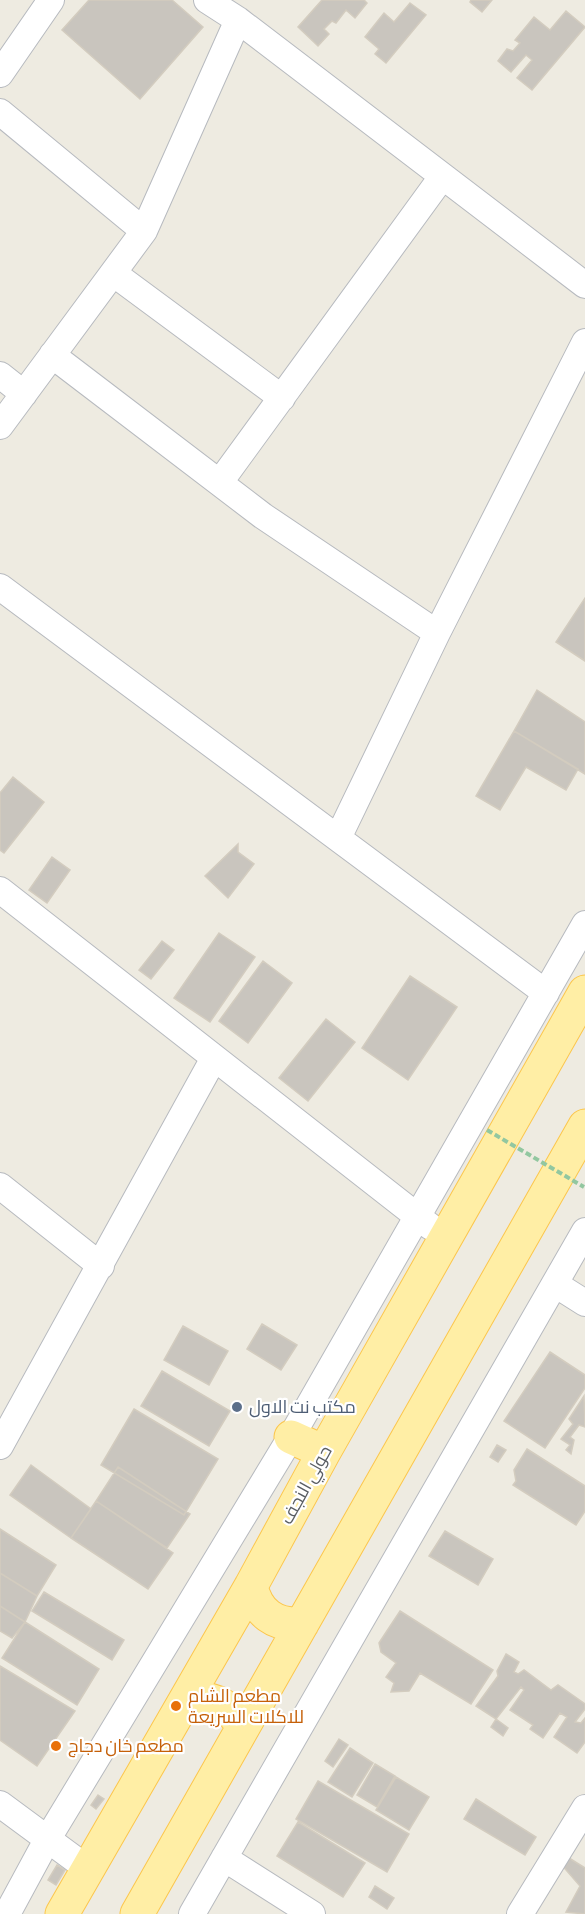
<svg xmlns="http://www.w3.org/2000/svg" width="585" height="1914" font-family="'Sofia Sans Condensed',Cairo,sans-serif">
  <rect width="100%" height="100%" fill="#eeebe1"/>
  <!-- building -->
  <path fill="#c9c5be" stroke="#d3ccbf" stroke-width="1.5" d="M89,0h83l31,27 -63,72 -78,-69z
    M322,0h42l3,3 -12,15 -9,-8 -10,13 -4,-2 -8,8 5,5 -11,12 -20,-19z
    M471,0h21l-10,12 -12,-10z
    M410,3l16,12 -40,48 -11,-9 4,-5 -14,-12 19,-24 10,9z
    M566,11l19,16 -53,63 -15,-12 15,-18 -6,-5 -15,17 -13,-11 9,-12 6,2 7,-8 -5,-3 19,-23 16,13z
    M585,598v63l-29,-19z
    M537,690l48,32v52l-71,-43z
    M514,731l64,38 -12,21 -40,-23 -26,43 -24,-14z
    M13,777l31,25 -40,51 -4,-3v-57z
    M238,844v8l16,12 -26,34 -23,-22z
    M52,857l18,13 -23,33 -18,-13z
    M219,933l36,24 -45,65 -36,-24z
    M162,941l12,9 -23,29 -12,-9z
    M263,961l29,22 -44,60 -29,-22z
    M410,976l47,31 -49,73 -46,-32z
    M326,1019l29,23 -47,59 -29,-23z
    M262,1324l35,21 -16,25 -34,-21z
    M183,1326l45,25 -19,34 -45,-25z
    M550,1352l35,23v13l-40,60 -41,-27z
    M162,1371l68,40 -21,35 -68,-40z
    M584,1396l1,31 -6,-2 -9,12 4,3 -3,14 -5,-4 4,-5 -9,-6 12,-15 -4,-5z
    M134,1409l84,50 -34,56 -83,-50z
    M497,1445l9,5 -8,12 -8,-5z
    M527,1449l58,37v25l-9,14 -63,-40 3,-4 -2,-11z
    M31,1465l60,44 -20,29 -61,-43z
    M118,1467l72,47 -23,34 -71,-47z
    M96,1501l77,52 -25,36 -77,-51z
    M0,1529l56,36 -19,31 -37,-23z
    M445,1531l48,28 -15,26 -49,-29z
    M0,1573l37,23 -12,26 -25,-16z
    M44,1592l80,48 -12,20 -80,-49z
    M0,1606l25,16 -13,16 -12,-7z
    M400,1611l93,59 -22,34 -51,-31 -11,18 -18,1 3,-9 -8,-6 10,-14 -15,-11 -2,-9z
    M25,1622l74,47 -22,36 -75,-47z
    M506,1654l13,8 -5,10 4,2 6,-4 27,20 7,-5 27,19v5l-10,13 6,1 4,-5v24l-8,11 -23,-16 13,-20 -7,-4 -17,25 -13,-9 3,-4 -23,-15 14,-20 -3,-3 -25,32 -20,-13 22,-30 -1,-5z
    M0,1666l75,45 -38,55 -37,-26z
    M496,1719l12,9 -5,8 -12,-9z
    M339,1739l9,6 -15,22 -8,-6z
    M350,1748l23,15 -21,34 -24,-15z
    M375,1764l20,12 -18,31 -20,-12z
    M396,1777l33,20 -20,33 -33,-20z
    M318,1781l91,53 -22,38 -91,-53z
    M98,1795l6,4 -8,10 -5,-4z
    M476,1799l60,38 -11,18 -61,-36z
    M298,1822l67,41 -22,34 -66,-41z
    M569,1858l16,10v46l-19,-2 14,-26 -20,-23z
    M57,1865l8,5 -9,15 -8,-5z
    M375,1886l19,12 -7,11 -18,-12z"/>
  <g fill="none" stroke-linecap="round" stroke-linejoin="round">
    <!-- street casing -->
    <g stroke="#b7babf" stroke-width="28">
      <path id="street" d="M207,0l31,20 347,265
        M0,74l51,-74
        M0,112l144,119
        M113,273l169,125
        M52,355l211,161 174,117
        M0,375l24,19
        M0,426l144,-195 94,-211
        M220,482l222,-305
        M0,587l546,406
        M338,838l99,-205 148,-291
        M0,890l431,337
        M0,1186l101,80
        M555,1284l30,19
        M0,1446l214,-388
        M0,1804l88,65
        M224,1858l88,56
        M7,1914l40,-74 244,-403 294,-513
        M192,1914l393,-683
        M520,1914l65,-106"/>
    </g>
    <!-- primary casing -->
    <g stroke="#fcc64c" stroke-width="35">
      <path id="primary" d="M291,1437l33,15
        M251,1586c6,27 24,40 51,38
        M187,1699c26,-3 43,6 56,28
        M62,1914l189,-328 73,-134 261,-460
        M137,1914l448,-788"/>
    </g>
    <!-- street -->
    <use href="#street" stroke="#fff" stroke-width="26"/>
    <!-- primary -->
    <use href="#primary" stroke="#ffeea5" stroke-width="33"/>
    <!-- path-bridge -->
    <path stroke="#92c7a0" stroke-width="4" stroke-dasharray="6 3" stroke-linecap="butt" d="M487,1130l97,57"/>
  </g>
  <!-- markers -->
  <circle fill="#5c6f8a" stroke="#fff" stroke-width="2" cx="237" cy="1407" r="6"/>
  <g fill="#e8710a" stroke="#fff" stroke-width="2">
    <circle cx="176" cy="1706" r="6"/>
    <circle cx="56" cy="1746" r="6"/>
  </g>
  <g text-anchor="middle" stroke-width="4.5" stroke-linejoin="round" paint-order="stroke">
    <!-- service labels -->
    <g font-size="18" fill="#4e5e75" stroke="#fff" text-anchor="start">
      <text x="249" y="1413">مكتب نت الاول</text>
    </g>
    <!-- street labels -->
    <g font-size="18" fill="#5a5e63" stroke="#fff">
      <text transform="translate(306 1485) rotate(-61)" y="6">حولي النجف</text>
    </g>
    <!-- food labels -->
    <g font-size="18" fill="#c56008" stroke="#fff" text-anchor="start">
      <text x="188" y="1702">مطعم الشام<tspan x="188" dy="21">للاكلات السريعة</tspan></text>
      <text x="68" y="1752">مطعم خان دجاج</text>
    </g>
  </g>
</svg>
